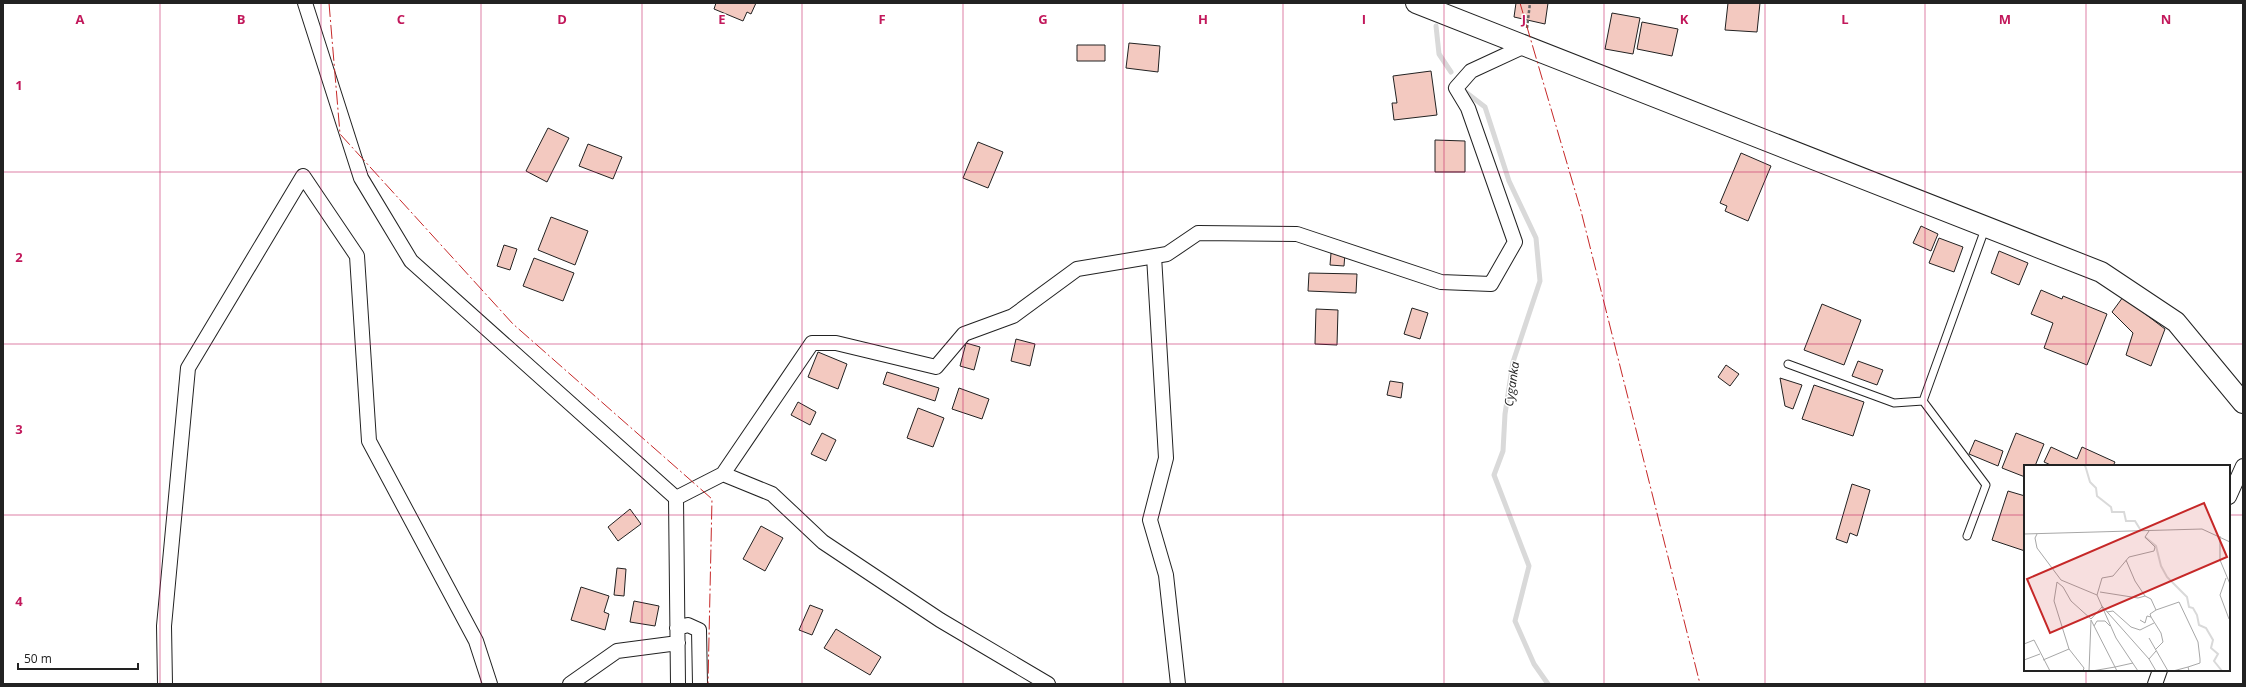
<svg xmlns="http://www.w3.org/2000/svg" width="2246" height="687" font-family="'Open Sans',sans-serif">
  <rect width="100%" height="100%" fill="#fff"/>
  <g fill="none" stroke-linecap="round" stroke-linejoin="round">
    <!-- stream -->
    <path stroke="#d9d9d9" stroke-width="5" d="M1436,26l3,28 12,18
      M1463,90l22,17 24,74 27,57 4,43 -27,81 -8,52 -2,37 -9,24 35,91 -14,55 19,43 14,20"/>
  </g>
  <!-- building -->
  <path fill="#f3c9c0" stroke="#222" d="M716,3h40l-5,11 -4,-2 -4,9 -29,-12z
    M1516,3h32l-3,21 -31,-7z
    M1728,3h32l-3,29 -32,-2z
    M1612,13l28,5 -7,36 -28,-5z
    M1642,22l36,7 -6,27 -35,-7z
    M1129,43l31,3 -2,26 -32,-4z
    M1077,45h28v16h-28z
    M1431,71l6,44 -43,5 -2,-17h5l-4,-27z
    M548,128l21,10 -22,44 -21,-11z
    M1435,140l30,1v31h-30z
    M978,142l25,10 -15,36 -25,-10z
    M588,144l34,13 -9,22 -34,-13z
    M1741,153l30,13 -23,55 -23,-10 2,-5 -7,-3z
    M551,217l37,14 -13,34 -37,-15z
    M1921,226l17,8 -7,17 -18,-8z
    M1939,238l24,9 -9,25 -25,-9z
    M504,245l13,4 -7,21 -13,-4z
    M1999,251l29,12 -9,22 -28,-12z
    M1331,253h14l-1,13 -14,-1z
    M534,258l40,15 -11,28 -40,-15z
    M1309,273l48,1 -1,19 -48,-2z
    M2041,290l21,9 1,-3 44,18 -20,51 -43,-17 9,-25 -22,-9z
    M2123,297l42,32 -14,37 -25,-11 7,-22 -21,-21z
    M1822,304l39,16 -17,45 -40,-15z
    M1412,308l16,5 -8,26 -16,-5z
    M1316,309l22,1 -1,35 -22,-1z
    M1016,339l19,5 -5,22 -19,-5z
    M966,343l14,4 -6,23 -14,-4z
    M818,352l29,12 -9,25 -30,-12z
    M1858,361l25,9 -6,15 -25,-9z
    M1726,365l13,9 -9,12 -12,-9z
    M887,372l52,16 -4,13 -52,-17z
    M1780,378l22,7 -9,24 -8,-3z
    M1390,381l13,2 -2,15 -14,-3z
    M1814,385l50,17 -11,34 -51,-17z
    M959,388l30,11 -7,20 -30,-10z
    M798,402l18,10 -6,13 -19,-10z
    M918,408l26,10 -11,29 -26,-9z
    M822,433l14,7 -10,21 -15,-7z
    M2016,433l28,11 -9,22h-10v11l-23,-9z
    M1975,440l28,11 -5,15 -29,-12z
    M2051,447l26,12 5,-12 33,15 -2,4h-60l-9,-4z
    M1852,484l18,6 -13,46 -7,-3 -3,10 -11,-4z
    M2008,491l17,5v55l-33,-11z
    M630,509l11,15 -23,17 -10,-14z
    M761,526l22,12 -18,33 -22,-12z
    M617,568l9,1 -2,27 -10,-1z
    M581,587l28,9 -5,16 5,2 -4,16 -34,-10z
    M634,601l25,5 -4,20 -25,-4z
    M810,605l13,5 -11,25 -13,-5z
    M836,629l45,28 -11,18 -46,-27z"/>
  <g fill="none" stroke-linecap="round" stroke-linejoin="round">
    <!-- lane casing -->
    <g stroke="#222" stroke-width="9">
      <path id="lane" d="M1788,364l106,39 29,-2
        M1967,536l19,-51 -63,-84 62,-172"/>
    </g>
    <!-- street casing -->
    <g stroke="#222" stroke-width="16">
      <path id="street" d="M305,3l56,175 50,83 265,237 2,186
        M1154,256l12,202 -16,62 16,55 12,109
        M723,474l49,20 51,48 117,78 108,64
        M2229,497l14,-31
        M676,498l47,-24 89,-131h24l100,24 28,-33 49,-18 64,-47 90,-15 31,-21 99,1 144,48 50,2 24,-42 -47,-134 -12,-20 15,-17 54,-25
        M677,628l11,-3 11,5 1,54
        M165,684l-1,-58 24,-258 115,-192 54,80 12,185 107,200 14,43
        M570,684l47,-33 61,-8
        M2155,684l5,-14"/>
    </g>
    <!-- secondary casing -->
    <g stroke="#222" stroke-width="22">
      <path id="secondary" d="M1416,3l685,269 75,50 67,81"/>
    </g>
    <!-- path -->
    <path stroke="#646464" stroke-width="2.5" stroke-dasharray="3 2" stroke-linecap="butt" d="M1527,28l3,-25"/>
    <!-- lane -->
    <use href="#lane" stroke="#fff" stroke-width="7"/>
    <!-- street -->
    <use href="#street" stroke="#fff" stroke-width="14"/>
    <!-- secondary -->
    <use href="#secondary" stroke="#fff" stroke-width="20"/>
    <!-- power -->
    <path stroke="#c62828" stroke-width="1" stroke-dasharray="14 3 2 3" stroke-linecap="butt" d="M329,3l11,131 173,190 199,175 -4,185
      M1520,3l61,208 119,473"/>
  </g>
  <!-- grid -->
  <path fill="none" stroke="#c2185b" stroke-width="1" stroke-opacity="0.55" d="M160,3v681M321,3v681M481,3v681M642,3v681M802,3v681M963,3v681M1123,3v681M1283,3v681M1444,3v681M1604,3v681M1765,3v681M1925,3v681M2086,3v463M3,172h2240M3,344h2240M3,515h2022M2229,515h14M2086,670v14"/>
  <g text-anchor="middle" stroke-width="3" stroke-linejoin="round" paint-order="stroke">
    <!-- water labels -->
    <g font-size="12" font-style="italic" fill="#222" stroke="#fff">
      <text transform="translate(1512 384) rotate(-82)" y="4">Cyganka</text>
    </g>
  </g>
  <!-- overview -->
  <g transform="translate(2024 465)">
    <rect width="206" height="206" fill="#fff"/>
    <path fill="none" stroke="#d9d9d9" stroke-width="2" d="M61,0l5,17 6,6 1,8 14,11 1,5h12l2,9h9l5,8M121,72l11,9 5,20 6,11 20,20 2,10 4,1 4,7 2,10 7,3 7,12 -2,8 7,6 -4,7 8,10"/>
    <path fill="none" stroke="#a7a7a7" stroke-width="1" d="M0,69l178,-5 28,13M13,69l-2,4 2,10 24,32 36,15 19,43 22,33M196,71v24l10,24M102,95l9,21 10,15 6,3 5,11 23,-8 19,40 2,17v4l-12,4M202,113l-6,17 9,24M76,127l38,6 7,-2M73,130l5,-17 11,-2 16,-19 25,-6 1,-4 -10,-10 4,-6M77,140l48,54M83,147l6,-1 18,16 9,3 14,-7M67,155l24,47 18,-4M116,155l5,3 2,-7 4,1M70,161l3,-5h8l5,5M125,173l19,33M0,179l10,-4 16,31M45,184l-15,-48 3,-19 6,5 8,14 20,18 11,-12M131,185l8,-8 -2,-9 -10,-16 -1,-3 6,-4M0,195l16,-6M19,195l26,-11 15,19 -1,3M65,206l2,-51M68,206l23,-4 2,4M132,206l-7,-12 7,-8M149,206l15,-4 1,4"/>
    <path fill="#c62828" fill-opacity="0.15" stroke="#c62828" stroke-width="2" d="M180,38l23,54 -177,76 -23,-54z"/>
    <rect width="206" height="206" fill="none" stroke="#222" stroke-width="2"/>
  </g>
  <g font-size="13" text-anchor="middle" font-weight="bold" fill="#c2185b" stroke="#fff" stroke-width="3" stroke-linejoin="round" paint-order="stroke">
    <text x="80" y="24">A</text>
    <text x="241" y="24">B</text>
    <text x="401" y="24">C</text>
    <text x="562" y="24">D</text>
    <text x="722" y="24">E</text>
    <text x="882" y="24">F</text>
    <text x="1043" y="24">G</text>
    <text x="1203" y="24">H</text>
    <text x="1364" y="24">I</text>
    <text x="1524" y="24">J</text>
    <text x="1684" y="24">K</text>
    <text x="1845" y="24">L</text>
    <text x="2005" y="24">M</text>
    <text x="2166" y="24">N</text>
    <text x="19" y="90">1</text>
    <text x="19" y="262">2</text>
    <text x="19" y="434">3</text>
    <text x="19" y="606">4</text>
  </g>
  <!-- border -->
  <rect width="2246" height="687" fill="none" stroke="#222222" stroke-width="8"/>
  <!-- scale -->
  <path d="M18 663v6h120v-6" fill="none" stroke="#222222" stroke-width="2"/>
  <text x="24" y="663" font-size="12" fill="#222222" stroke="#ffffff" stroke-width="3" paint-order="stroke">50 m</text>
</svg>
